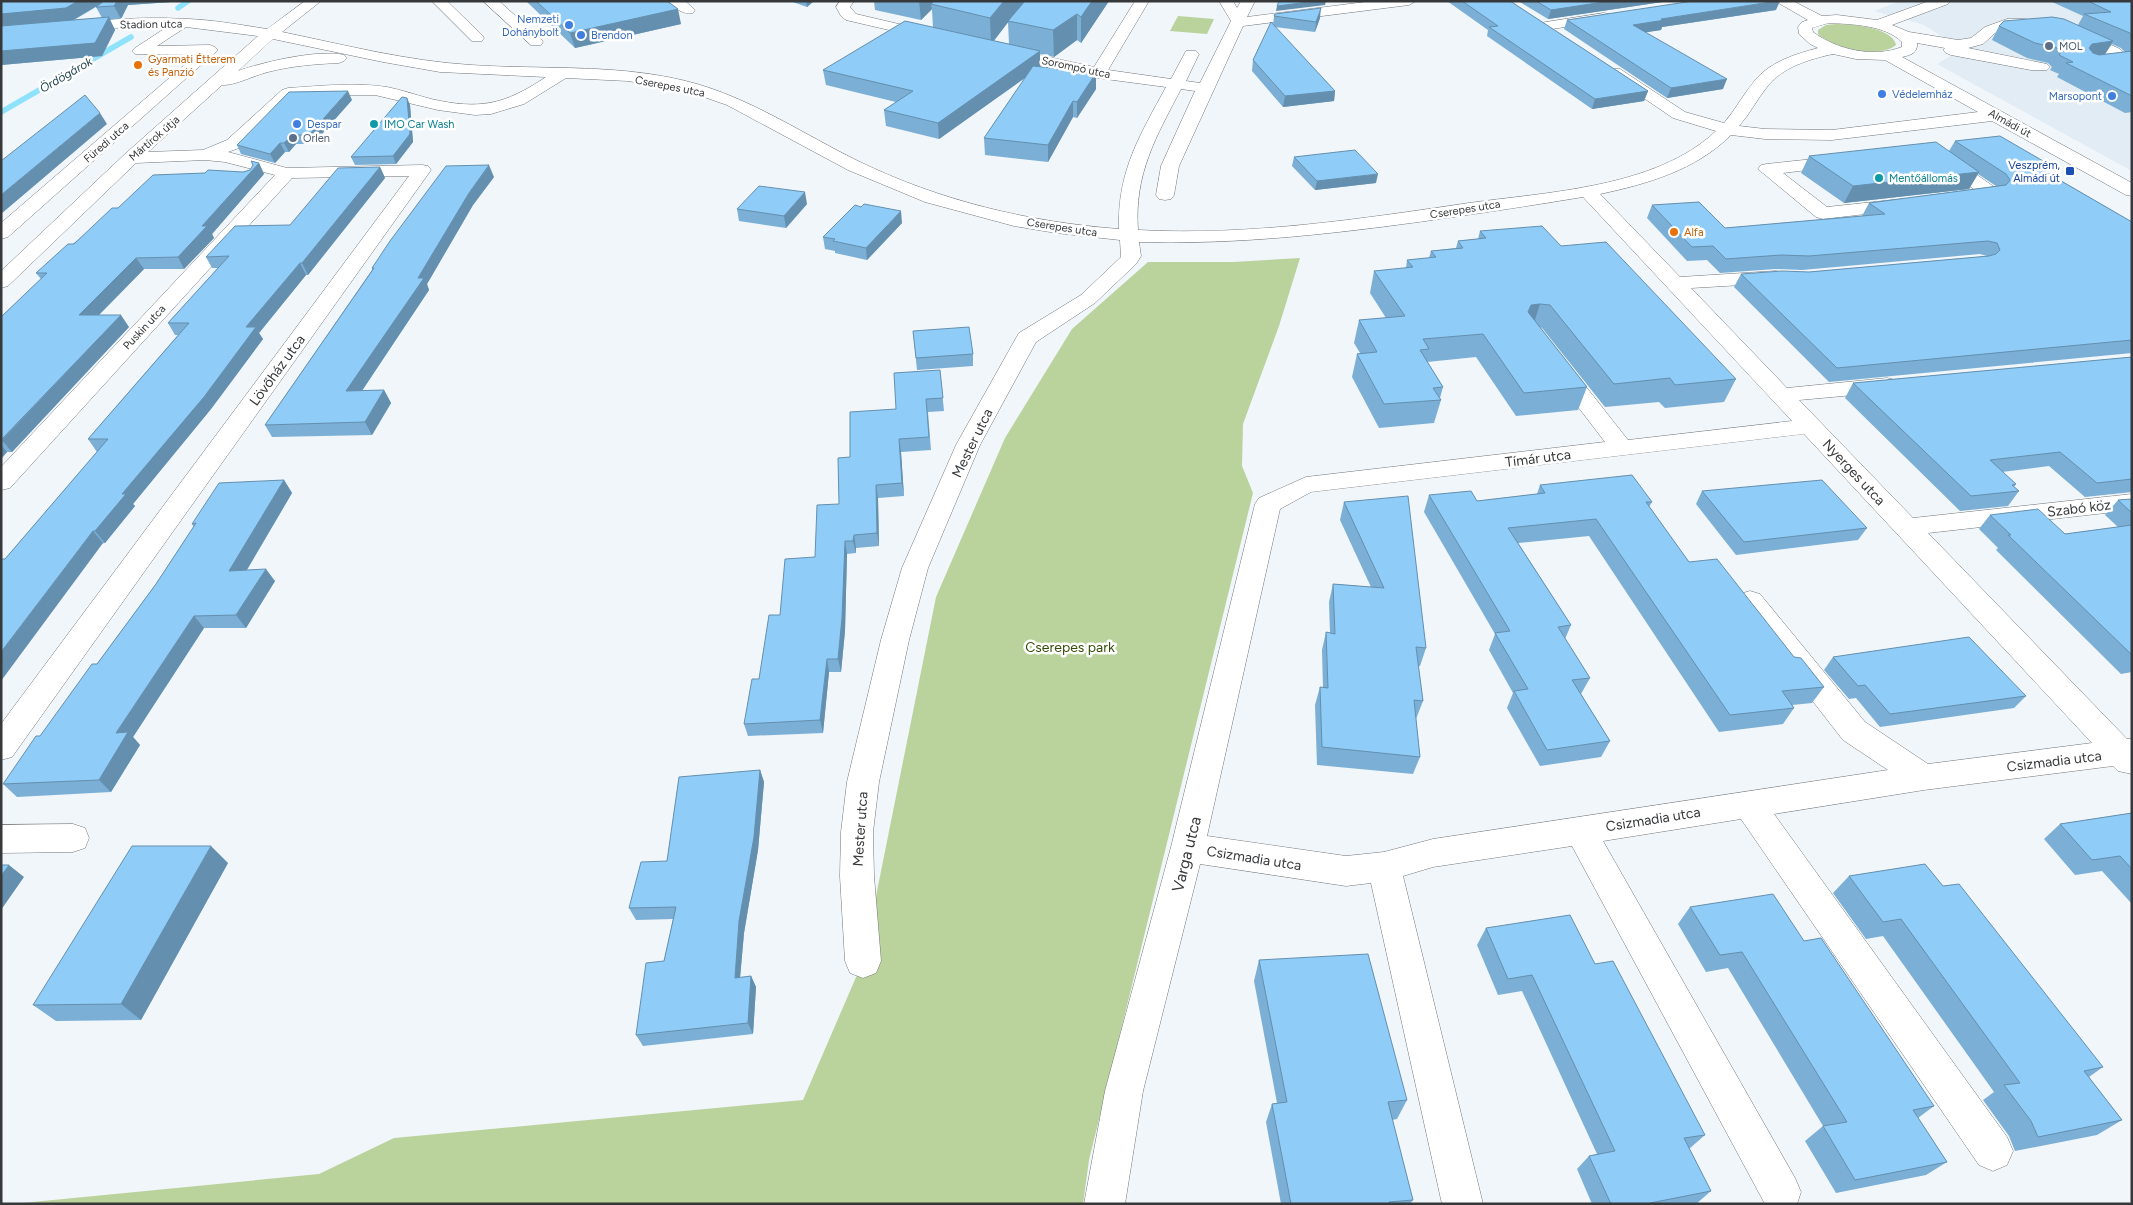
<svg xmlns="http://www.w3.org/2000/svg" width="2133" height="1205" font-family="Figtree,sans-serif">
  <rect width="100%" height="100%" fill="#f1f6fa"/>
  <!-- built -->
  <path fill="#e1ecf5" d="M1900,1h232v170l-195,-107 17,-10 -8,-15 -22,-14 -50,-14z"/>
  <!-- green -->
  <path fill="#bad29c" d="M1178,16l36,3 -7,15 -37,-3z
    M1836,24c14,0 57,3 60,21 -16,14 -63,3 -78,-11v-4l8,-5z
    M1300,258l-21,68 -36,98 -1,42 11,27 -164,667 -6,44h-1071l307,-30 75,-36 409,-38 60,-139 73,-364 69,-159 67,-109 76,-67h85z"/>
  <g fill="none" stroke-linecap="round" stroke-linejoin="round">
    <!-- stream -->
    <path stroke="#8ee2fb" stroke-width="5.5" d="M178,8l10,-7
      M1,112l130,-75"/>
    <!-- minor casing -->
    <g stroke="#73777a" stroke-width="1">
      <path id="minor" d="M305,1h16l-39,31c63,13 125,29 189,33 75,5 153,-2 226,19 58,17 108,51 161,77 82,40 171,61 261,68 -2,-57 21,-94 47,-142l-68,-9 -95,-21 -5,-2 -3,-3 3,-3 5,-2 91,20 41,-66h14l-41,69 63,9 15,-28h10l3,3 -13,27 14,2 31,-62 -12,-20h14l4,7 4,-7h14l-8,16 126,-16h43l-7,4 -166,21 -64,140 -5,29 -3,4 -6,1 -6,-1 -3,-4 5,-29 34,-75 -14,-2c-25,48 -47,85 -43,141 111,6 222,-11 331,-27 78,-11 187,-15 247,-72l-43,-13 -63,-43 -3,-3 3,-3h10l65,43 39,11c12,-14 20,-30 32,-44 16,-18 40,-25 62,-31l-8,-4 -11,-10 -1,-7 4,-5 6,-2 -33,-19h18l29,15 15,-1 40,5 52,-19h21l-2,3 -56,21 17,7 49,8 13,-2 14,-11 22,-8h17l17,2 2,3 -2,3 -35,1 -11,5 -12,11 -15,4 79,16 3,3 -3,3h-16l-80,-15 -5,-2 -3,-3 2,-2 -28,-5c1,10 -6,12 -15,14l230,126v13l-6,-1 -134,-74 -160,19 -67,-1 -34,-4c-35,35 -84,49 -131,59l80,83 96,-6 7,2 3,4 -3,4 -7,2 -85,5 96,100 100,-10 8,2 3,5 -3,5 -8,2 -88,8 114,118 219,-24v16l-204,23 199,206h5v35l-14,-3 -5,-5 -189,24 -150,24 233,323 6,14 -6,14 -14,6 -14,-6 -238,-346 -138,22 192,337 6,14 -4,12h-32l-193,-358 -139,21 -30,9 80,328h-41l-71,-321 -25,3 -146,-22 -57,227 -18,113h-41l21,-113 66,-244 84,-343 4,-6 47,-21 299,-35 -56,-73 3,-5 8,-2 8,2 60,76 164,-19 -209,-224c-48,8 -95,15 -143,22 -100,14 -200,26 -301,23l2,14 -5,8 -41,39 -59,39 -56,103 -52,123 -19,72 -30,142 -6,50 1,44 7,85 -5,12 -13,5 -13,-5 -5,-12 -5,-85 1,-44 6,-50 34,-142 21,-72 54,-123 60,-107 3,-5 62,-38 40,-38 -1,-17 -64,-7 -42,-7 -89,-24 -77,-32 -121,-65 -40,-14 -59,-10 -62,-3 -42,26 -33,10 -16,1 -37,-5 -63,-15h-38l-45,2 -53,51 -11,4 59,16 135,-3 6,1 3,4 -419,587 -11,3v-36l408,-548 -117,2 -282,310 -9,2v-23l274,-292 -50,-13 -20,-2 -69,3 -128,123 -7,2v-17l124,-117 133,-118 -72,-9 -29,19 53,-1 5,2 3,3 -210,187 -7,2v-16l195,-168 -61,-1 -3,-3 3,-3 32,-21 -60,1 -106,9v-8c62,-5 125,-14 187,-10 26,1 53,6 79,10zM1829,23c23,1 56,2 73,19v5c-28,11 -65,3 -89,-15l-1,-4zM273,39l110,23 57,10 106,5c-42,28 -66,33 -115,22 -15,-4 -29,-9 -44,-12 -33,-5 -66,-1 -99,1l-6,2 -55,50 -24,10 -55,2 74,-67c12,1 33,-10 46,-13 23,-6 47,-8 71,-9l5,-2 3,-3 -3,-3c-25,-6 -81,7 -106,16zM1833,54l23,5 29,1 93,52 -146,18 -67,-1 -26,-3c11,-12 18,-27 28,-39 15,-20 43,-28 66,-33zM1804,434l288,309 -164,21 -63,-42 -105,-128 -10,-3 -10,3 -4,7 4,7 103,132 45,30 -455,69 -49,13 -38,4 -139,-20 73,-327 31,-17z
        M432,1h15l35,34 2,3 -2,3h-10z
        M483,1h16l42,38 2,3 -2,3h-10z
        M669,1h16l10,9 -2,3c-9,2 -18,-4 -24,-12z
        M840,1h14l-4,6 6,7 81,19 2,3 -2,3 -5,1 -86,-20 -5,-4 -5,-9z
        M1604,13l5,1 2,3 -2,3 -63,10 -5,-1 -2,-3 2,-3 5,-1z
        M2075,29l45,20 8,8 -6,7 -32,4 -5,-2 -3,-3 3,-3 26,-3 -41,-21 -2,-3 2,-3z
        M1944,155l6,1 47,33 3,4 -3,4 -35,6 -6,-2 -3,-4 3,-4 19,-3 -37,-26 -3,-4 3,-4z
        M1842,156l6,1 3,4 -3,4 -65,8 44,34 75,-8 7,2 2,4 -2,4 -86,10 -7,-2 -58,-48 3,-4 6,-1z
        M73,824l12,4 4,10 -4,10 -12,4 -72,1v-28z"/>
    </g>
    <!-- minor -->
    <use href="#minor" fill="#fff" fill-rule="evenodd"/>
  </g>
  <!-- wall -->
  <path fill="#7bafd5" fill-rule="evenodd" d="M1,1l170,1 -43,3 -7,14h-12l6,11 -13,26 -101,9zM96,7l6,11 -28,2z
    M526,1h141l14,23 -106,24z
    M790,1h24l-7,6z
    M874,1h235l-28,42 -4,-3 -23,17 -14,-3v12l56,23 -19,29 -4,-1 -25,45 -63,-7 -1,-17 41,-60 -86,61 -53,-13 -2,-16 12,-8 -70,-17 -3,-15 110,-42 -1,-19 -11,11 -46,-10zM1008,22l1,22 -15,-3z
    M1447,1h63l138,90 -4,10 -52,8 -105,-73 1,-6z
    M1518,1h151l-121,18z
    M2050,1h82v111l-7,1 -68,-36 2,-3 -9,-4 2,-3 -4,-4 -21,-5 -35,-18 7,-14 79,-1 5,-9zM2112,44l9,4 4,4 -20,2z
    M1776,10l-114,17 -1,3 -16,2 78,57 -56,9 -103,-69 3,-9z
    M1274,16l46,2 -5,14 -40,-5 60,64 -1,10 -51,6 -31,-36 1,-11 20,-35z
    M407,98l3,7 3,37 -17,22 -41,1 -4,-8z
    M352,100l-39,44h-17l-7,8h-4l-10,11 -34,-9 -4,-9z
    M1955,141l95,24 -4,7 86,50v131l-303,29 -95,-95 7,-13 68,-2 178,-16 -7,-2 -178,16 -27,-1 -55,4 -13,-13 -20,1 -40,-43 5,-13 73,23 137,-12 7,-13 127,-17 -18,-12 -9,15 -125,14 -43,-30 8,-17 140,-5z
    M1294,157l82,26 -61,7 -23,-24z
    M259,163l5,11 -52,60 2,4 -30,31h-40l-45,46 30,12 -117,125h-5l-6,6v-141l40,-38 -5,-6 82,-65 132,-38z
    M380,167l5,11 -77,97h-2l-47,58 4,6 -52,70 -78,95 2,2 -30,37 -100,16 92,-107 -9,-13 90,-104h-3l-7,-12 50,-55h-6l-6,-11 84,-32z
    M494,177l-21,28 -46,79 2,6 -67,101 22,-1 7,13 -19,32 -100,2 -7,-12 107,-155v-2z
    M807,204l-21,24 -47,-7 -2,-12z
    M902,223l-35,37 -32,-7v-2l-10,-2 -2,-12z
    M1480,231l81,15 175,133 -12,23 -59,6 -6,-6 -54,5 -63,-79 -2,-1 47,60 -9,23 -62,6 -40,-59 -49,5 16,25 -3,11 1,2 -7,23 -55,5 -27,-51 5,-23 3,-1 -6,-10 5,-23 27,-2 -16,-25 4,-22 32,-3 1,-8 22,-2 2,-7 25,-3 2,-7 20,-2z
    M913,331l60,23v12l-56,4z
    M2132,357v135l-47,5 -36,-31 -47,6 14,12 -2,3 5,4 -11,15 -48,5 -115,-113 8,-15z
    M940,370l4,41 -16,1 3,38 -30,2 3,44 -26,2 1,48 -23,2v5l-9,1 -2,77 -4,41h-12l-6,61 -75,3 -4,-12 36,-109 35,-58 24,-53 11,-47 46,-48z
    M284,480l8,13 -45,77 28,11 -29,47h-42l-71,109 7,8 -29,47 -94,5 -14,-13 94,-120 59,-80 38,-57 -2,-3z
    M1540,485l112,17 -3,5 40,55 105,95 30,30 -12,16 -20,2 2,3 -11,16 -64,8 -130,-196 -71,7 53,82 -6,14 25,39 -9,16 29,47 -9,16 -61,9 -33,-58 6,-15 -24,-43 6,-16 -71,-122 5,-17 48,6 60,-7z
    M1702,491l165,37 -9,12 -122,15 -40,-51z
    M2132,499v173l-11,2 -125,-124 2,-2 -19,-19 11,-14 75,19 53,-7 -13,-12 13,-15z
    M1344,502l82,146 -6,18h-2l5,35 -7,18 4,38 -7,17 -96,-9 -2,-60 5,-18 3,1 -1,-38 4,-18 4,1 -1,-31 4,-18 38,3 -31,-67z
    M1833,657l193,39 -12,12 -134,19 -24,-29 -7,1 -25,-29z
    M760,770l4,12 -6,68 -14,83 -4,45 11,-2 5,11 -3,47 -110,12 -7,-11 28,-74 9,-42 -37,1 -7,-12z
    M2132,813v91l-30,-33 -27,4 -31,-36 16,-15z
    M228,863l-87,157 -85,1 -23,-16z
    M1849,876l94,10 160,181 -14,10 33,43 -25,15 -82,16 -6,-15 -26,-36 11,-8 -111,-156 -17,3 -33,-46z
    M1690,907l114,34 130,165 -16,12 29,44 -21,13 -90,18 -31,-52 18,-15 -95,-158 -22,4 -28,-48z
    M1486,928l109,36 110,171 -16,14 22,42 -15,13h-104l-15,-35 12,-13 8,-2 -75,-163 -24,4 -21,-50z
    M1259,960l148,140 -10,19 -5,1 21,80 -3,4h-129l-15,-82 6,-18 5,-1 -23,-122z"/>
  <!-- shaded-wall -->
  <path fill="#648fae" d="M78,1h27l-32,19 -72,7v-13z
    M117,1h55l-1,1 -43,3 -7,14 -7,-13z
    M806,1h8l-7,6z
    M919,1h20l-8,3 1,5 -11,11z
    M1004,1h21l-34,43 -1,-26z
    M1092,1h17l-28,42v-26z
    M1316,1h10l-1,4 -49,6 1,-5z
    M1610,1h59l-121,18 3,-9z
    M1777,1h3l-4,9 -114,17 -1,3 -31,5 3,-10 28,-6z
    M1321,8l-1,10 -5,14 1,-10z
    M678,9l3,15 -106,24 -5,-15z
    M1077,14v26l-23,17 -1,-27z
    M109,17l6,13 -13,26 -101,9v-14z
    M2113,41l-9,15 -24,7 12,-19z
    M1040,51v16l-101,72 -1,-16z
    M1096,73v16l-19,29v-16z
    M1727,79l-4,10 -56,9 4,-10z
    M348,91l4,9 -39,44 -4,-9z
    M1335,91l-1,10 -51,6 2,-11z
    M1648,91l-4,10 -52,8 3,-10z
    M407,98l3,7 3,37 -17,22 -3,-8z
    M1073,101v16l-25,45v-17z
    M100,113l7,11 -106,90v-19z
    M292,135l4,9 -7,8 -5,-9z
    M280,143l5,9 -10,11 -5,-9z
    M259,163l5,11 -52,60 2,4 -30,31 -6,-12 24,-31z
    M489,165l5,12 -21,28 -46,79 2,6 -76,114 -7,-13 72,-113 51,-85z
    M2050,165l-8,13 -5,-11z
    M380,167l5,11 -77,97 -6,-12z
    M1979,172l-10,17 -125,14 9,-17z
    M1378,174l-2,9 -61,7 2,-9z
    M805,192l2,12 -21,24 -2,-12z
    M901,211l1,12 -35,37 -1,-12z
    M136,258l8,11 -57,58 -8,-12z
    M300,263l6,12 -47,58 4,6 -52,70 -78,95 2,2 -30,37 -10,-12 27,-37 124,-167z
    M1540,304l-7,22 -5,-14 3,-7z
    M121,315l8,12 -117,125 -10,-12z
    M384,390l7,13 -19,32 -7,-13z
    M899,439l2,13 3,44 -2,-13z
    M1,445l6,7 -5,6 -1,-1z
    M284,480l8,13 -53,90 -10,-12z
    M876,485l2,13 1,48 -2,-13z
    M93,531l10,12 -102,138v-29z
    M854,535l2,13v5l-3,-12z
    M845,541l2,13 -2,77 -4,41 -3,-13z
    M266,569l9,12 -29,47 -10,-13z
    M194,616l10,12 -71,109 7,8 -29,47 -12,-12 17,-47z
    M827,659l2,13 -6,61 -3,-13z
    M760,770l4,12 -6,68 -14,83 -5,56 -4,-11 4,-57z
    M211,846l17,17 -87,157 -20,-16z
    M9,865l15,12 -23,33v-34z
    M751,976l5,11 -3,47 -5,-11z"/>
  <!-- building -->
  <path fill="#8fccf8" stroke="#648fae" d="M1,1h77l-12,7 -65,6z
    M104,1h13l-3,5 -18,1z
    M536,1h131l11,8 -108,24z
    M934,1h70l-14,17 -59,-14z
    M1025,1h67l-11,16 -4,-3 -24,16 -45,-9z
    M1279,1h37l-39,5z
    M1462,1h48l138,90 -53,8 -106,-72 9,-1z
    M1536,1h74l-59,9z
    M1693,1h84l-116,18 4,1 -32,5 94,54 -56,9 -104,-68z
    M2088,1h44v34l-2,-2 -46,-19 27,-2z
    M1321,8l-5,14 -42,-6 1,-2z
    M109,17l-14,26 -94,8v-25z
    M2052,17l12,2 49,22 -21,3 -3,4 4,5 6,2 33,-4v45l-66,-33 7,-1 -14,-7 2,-3 -4,-4 -22,-5 -36,-17 5,-5z
    M905,21l135,30 -102,72 -54,-13 29,-19 -90,-21z
    M1271,22l64,69 -50,5 -32,-36z
    M1033,66l63,7 -19,29 -4,-1 -25,44 -64,-7z
    M348,91l-39,44h-17l-8,8h-4l-10,11 -33,-9 52,-53z
    M85,95l15,18 -99,82v-34z
    M402,97l5,1 3,36 -17,22 -42,1z
    M2000,136l50,29 -13,2 95,55v118l-295,28 -96,-94 41,-3 27,1 180,-16 7,-2 4,-4 -3,-7 -9,-2 -179,15 -28,-1 -55,4 -13,-13 -21,1 -40,-42 47,-3 26,26 160,-14 -16,-11 137,-18 4,-5 -4,-6 -51,-33z
    M1936,142l43,30 -126,14 -44,-30z
    M1355,150l23,24 -61,7 -23,-24z
    M251,161l8,2 -57,63h5l-29,31 -42,1 -57,57h42l-120,125v-123l46,-44h-11l32,-29h6l38,-36h6l35,-33 52,-2 3,-3 35,2 7,-2 3,-5z
    M489,165l-20,28 -51,85h6l-78,113 38,-1 -19,32 -100,3 109,-157h-2l18,-27 56,-75z
    M380,167l-78,96h-2l-54,64h10l-52,70 -82,97h4l-31,37h-2l-92,121v-93h4l103,-120h-20l101,-116h-21l61,-67 -23,1 29,-31 55,-1 48,-57z
    M759,186l46,6 -21,24 -47,-7z
    M864,204l37,7 -35,37 -33,-7 2,-2 -12,-2 32,-32 6,2z
    M1542,226l19,20 45,-4 130,137 -61,6 -5,-7 -56,6 -64,-79 -10,-1 -9,1 -3,7 59,75 -63,6 -41,-59 -60,5 6,10 -9,1 23,37 -10,1 8,12 -57,4 -27,-50 20,-2 -18,-32 46,-4 -31,-45 39,-4 -6,-7 29,-3 -5,-6 32,-3 -5,-7 28,-3 -6,-7z
    M969,327l4,27 -57,4 -3,-27z
    M2132,357v122l-35,4 -37,-31 -70,8 26,24 -4,1 7,6 -48,5 -118,-113z
    M940,370l3,28 -17,1 3,38 -30,2 3,44 -26,2 1,48 -23,2 -1,6h-8l-3,77 -4,41h-11l-7,61 -76,4 8,-45h7l10,-64h11l5,-56 30,-2 2,-52 22,-1 -1,-46 12,-1v-45l46,-3 -2,-36z
    M1632,475l20,27h-6l43,60 28,-3 77,98 7,1 23,29 -42,4 12,17 -64,7 -134,-196 -88,9 63,97 -13,2 32,51 -18,2 38,61 -63,9 -33,-59 14,-2 -33,-56 15,-2 -81,-136 42,-4 6,10 68,-8 -5,-8z
    M284,480l-55,91 37,-2 -30,46 -42,1 -78,117 12,-1 -29,48 -96,4 33,-48h4l52,-72h5l59,-80 40,-61 -4,1 27,-41z
    M1822,480l45,48 -123,14 -42,-51z
    M1408,496l18,152 -10,-1 7,54 -9,-1 6,57 -98,-10 -2,-60 8,1 -2,-56 9,2 -2,-50 51,4 -40,-86z
    M2132,499v14l-14,-13z
    M2038,509l27,25 67,-9v130l-124,-120h3l-21,-20z
    M1969,637l57,59 -136,18 -25,-29 -7,1 -25,-29z
    M760,770l-6,67 -15,84 -4,57 16,-2 -3,47 -112,12 10,-72 18,-2 12,-54 -47,1 12,-46 26,-1 12,-84z
    M2132,813v56l-12,-13 -28,4 -32,-36z
    M132,846h79l-90,158 -88,1z
    M1925,864l18,22 16,-2 144,183 -19,4 38,49 -84,17 -7,-16 -27,-36 16,-2 -119,-164 -18,3 -34,-46z
    M1,865h8l-8,11z
    M1773,894l31,47 17,-3 113,168 -21,4 34,52 -92,18 -32,-54 24,-4 -105,-170 -22,3 -30,-48z
    M1570,915l25,49 18,-3 92,174 -21,3 27,53 -66,13h-34l-22,-48 26,-5 -83,-176 -24,4 -22,-51z
    M1368,954l39,146 -19,2 25,98 -24,2v2h-98l-19,-100 15,-2 -28,-142z"/>
  <!-- markers -->
  <g fill="#3f7fe0" stroke="#fff" stroke-width="2">
    <circle cx="569" cy="25" r="5"/>
    <circle cx="581" cy="35" r="5"/>
    <circle cx="1882" cy="94" r="5"/>
    <circle cx="2112" cy="96" r="5"/>
    <circle cx="297" cy="124" r="5"/>
  </g>
  <g fill="#5c6f8a" stroke="#fff" stroke-width="2">
    <circle cx="2049" cy="46" r="5"/>
    <circle cx="293" cy="138" r="5"/>
  </g>
  <g fill="#e8710a" stroke="#fff" stroke-width="2">
    <circle cx="138" cy="65" r="5"/>
    <circle cx="1674" cy="232" r="5"/>
  </g>
  <g fill="#0f9aa8" stroke="#fff" stroke-width="2">
    <circle cx="374" cy="124" r="5"/>
    <circle cx="1879" cy="178" r="5"/>
  </g>
  <rect fill="#1a4fb4" stroke="#fff" stroke-width="2" x="2065" y="166" width="10" height="10" rx="2.5"/>
  <g text-anchor="middle" stroke-width="5" stroke-linejoin="round" paint-order="stroke">
    <!-- far-shop labels -->
    <g font-size="11" fill="#366cbe" stroke="#fff" text-anchor="start">
      <text x="559" y="23" text-anchor="end">Nemzeti<tspan x="559" dy="13">Dohánybolt</tspan></text>
      <text x="591" y="39">Brendon</text>
      <text x="1892" y="98">Védelemház</text>
      <text x="2102" y="100" text-anchor="end">Marsopont</text>
      <text x="307" y="128">Despar</text>
    </g>
    <!-- far-street labels -->
    <g font-size="11" fill="#36383a" stroke="#fff">
      <text transform="translate(151 24) rotate(-1)" y="4">Stadion utca</text>
      <text transform="translate(1076 67) rotate(12)" y="4">Sorompó utca</text>
      <text transform="translate(670 86) rotate(11)" y="4">Cserepes utca</text>
      <text transform="translate(2010 123) rotate(29)" y="4">Almádi út</text>
      <text transform="translate(154 138) rotate(-41)" y="4">Mártírok útja</text>
      <text transform="translate(106 142) rotate(-41)" y="4">Füredi utca</text>
      <text transform="translate(1465 209) rotate(-9)" y="4">Cserepes utca</text>
      <text transform="translate(1062 227) rotate(9)" y="4">Cserepes utca</text>
      <text transform="translate(144 327) rotate(-47)" y="4">Puskin utca</text>
    </g>
    <!-- far-service labels -->
    <g font-size="11" fill="#4e5e75" stroke="#fff" text-anchor="start">
      <text x="2059" y="50">MOL</text>
      <text x="303" y="142">Orlen</text>
    </g>
    <!-- far-food labels -->
    <g font-size="11" fill="#c56008" stroke="#fff" text-anchor="start">
      <text x="148" y="63">Gyarmati Étterem<tspan x="148" dy="13">és Panzió</tspan></text>
      <text x="1684" y="236">Alfa</text>
    </g>
    <!-- far-culture labels -->
    <g font-size="11" fill="#0d838f" stroke="#fff" text-anchor="start">
      <text x="384" y="128">IMO Car Wash</text>
      <text x="1889" y="182">Mentőállomás</text>
    </g>
    <!-- far-transit labels -->
    <g font-size="11" fill="#164399" stroke="#fff" text-anchor="end">
      <text x="2060" y="169">Veszprém,<tspan x="2060" dy="13">Almádi út</tspan></text>
    </g>
    <!-- far-water labels -->
    <g font-size="12" font-style="italic" fill="#183f4a" stroke="#fff">
      <text transform="translate(66 75) rotate(-30)" y="4">Ördögárok</text>
    </g>
    <!-- street labels -->
    <g font-size="14" fill="#36383a" stroke="#fff">
      <text transform="translate(277 370) rotate(-54)" y="5">Lövőház utca</text>
      <text transform="translate(972 443) rotate(-64)" y="5">Mester utca</text>
      <text transform="translate(1538 458) rotate(-7)" y="5">Tímár utca</text>
      <text transform="translate(1854 472) rotate(47)" y="5">Nyerges utca</text>
      <text transform="translate(2079 508) rotate(-7)" y="5">Szabó köz</text>
      <text transform="translate(2054 761) rotate(-7)" y="5">Csizmadia utca</text>
      <text transform="translate(1653 819) rotate(-9)" y="5">Csizmadia utca</text>
      <text transform="translate(860 829) rotate(-86)" y="5">Mester utca</text>
      <text transform="translate(1254 858) rotate(9)" y="5">Csizmadia utca</text>
    </g>
    <!-- park labels -->
    <g font-size="14" fill="#354d08" stroke="#fff">
      <text x="1070" y="652">Cserepes park</text>
    </g>
    <!-- near-street labels -->
    <g font-size="16" fill="#36383a" stroke="#fff">
      <text transform="translate(1186 854) rotate(-76)" y="6">Varga utca</text>
    </g>
  </g>
  <!-- border -->
  <rect width="2133" height="1205" fill="none" stroke="#36383a" stroke-width="5"/>
</svg>
